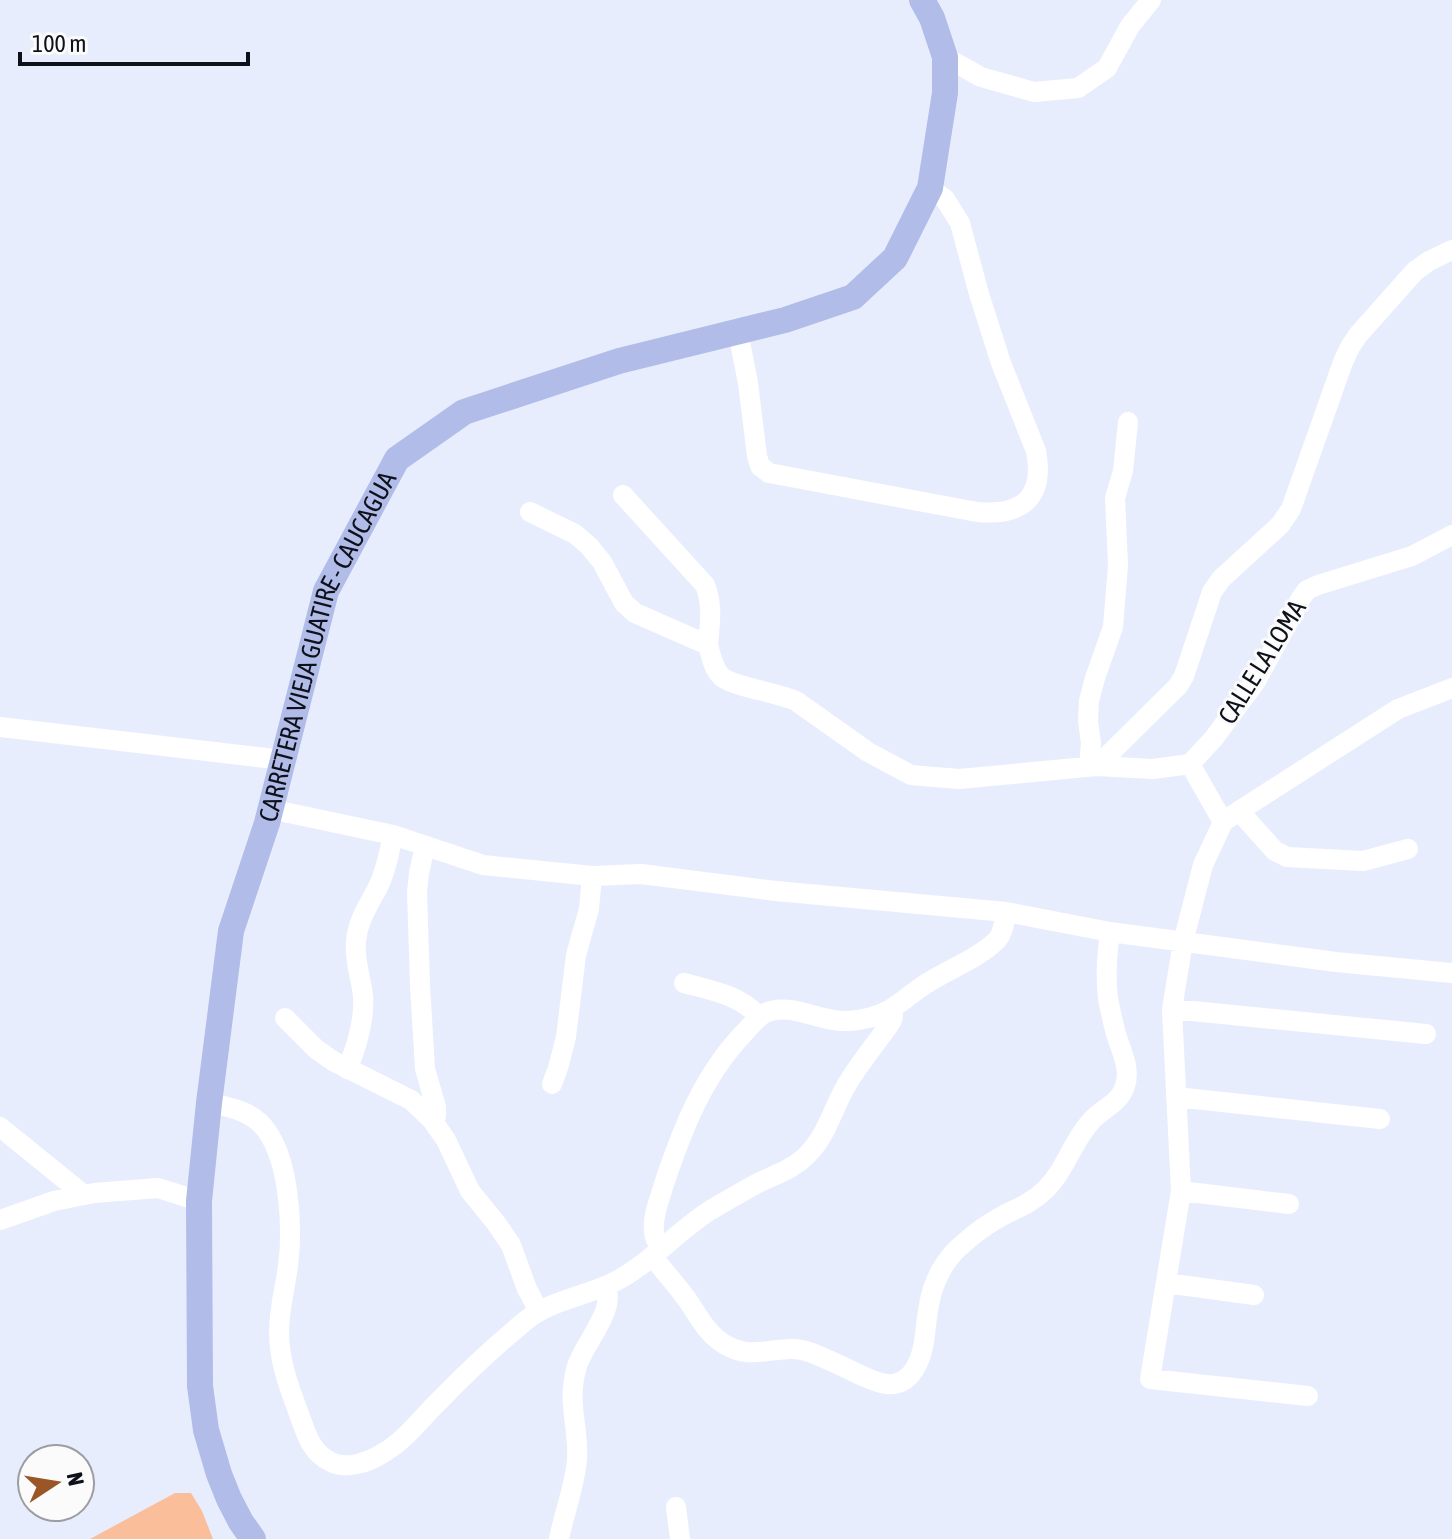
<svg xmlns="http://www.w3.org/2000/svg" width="1452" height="1539" font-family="'Asap Condensed',sans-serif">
  <rect width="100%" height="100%" fill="#e8edfe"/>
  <!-- green -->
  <path fill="#fabe9a" d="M175,1493h16l11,18 11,28h-123z"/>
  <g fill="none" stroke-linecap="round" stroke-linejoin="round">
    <!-- minor -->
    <path stroke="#fff" stroke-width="20" d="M945,57l36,20 53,15 44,-4 29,-20 23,-42 21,-26
      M738,332l10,51 9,73 3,10 9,7 208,39c45,4 68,-14 59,-61l-35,-88 -22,-69 -19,-71 -15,-24 -15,-11
      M623,495l82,90c8,20 5,38 3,60
      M530,512l45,22 14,12 13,16 22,41 11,10 73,32c3,10 5,23 13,31 9,10 58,17 75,25l72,51 43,23 48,4 138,-13 56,3 37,-5
      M0,727l283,33
      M1097,766l81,-80 6,-10 28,-84 9,-13 59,-54 11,-16 52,-147 7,-15 8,-12 57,-64 14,-10 23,-11
      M1089,767l2,-24 -3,-22 1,-20 6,-23 18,-51 5,-62 -3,-67 8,-27 5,-49
      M270,809l123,26 90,30 109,11 49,-2 135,17 230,21 104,20 226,30 116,11
      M1239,811l36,40 12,6 76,4 45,-12
      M1223,822l-33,-58 24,-26 42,-57 45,-83 6,-8 11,-5 94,-29 40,-21
      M425,846l-6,27 -2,19 3,93 5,84 11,38v9l-4,4
      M684,983c26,7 57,12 75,34
      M1172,1009l254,25
      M285,1018l31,31 17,12 78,39 21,20 14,20 24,51 26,32 15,22 16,44 12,22
      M347,1069c9,-19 18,-51 16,-73 -2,-19 -9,-36 -7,-55 2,-21 12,-35 21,-52 9,-17 12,-36 16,-54
      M552,1084l6,-16 8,-31 10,-82 13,-46 3,-33
      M1176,1097l204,22
      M209,1103c18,4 35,6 50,19 31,29 34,105 29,144 -3,23 -9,43 -9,66 0,29 10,55 20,82 7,19 12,39 32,48 16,8 38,0 52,-9 22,-12 39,-36 57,-53 26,-27 55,-54 84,-78 27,-23 63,-25 94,-42 33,-18 59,-48 91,-69 15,-9 31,-18 47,-27 18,-9 38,-15 52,-30 19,-19 25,-46 38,-68 13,-23 31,-43 45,-64l2,-5 -3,-8
      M0,1127l84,68
      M1181,1191l108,13
      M0,1220l54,-19 40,-8 64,-5 41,13
      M661,1248c-4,-6 -7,-10 -7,-17 -2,-15 6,-32 10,-47 18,-54 39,-108 79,-150 7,-7 13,-16 22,-21 26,-12 56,10 83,8 14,-1 29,-4 41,-11 14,-8 26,-20 40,-28 21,-13 51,-25 68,-42 7,-8 7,-18 9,-28
      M652,1256c11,14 23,27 34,42 12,17 20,35 38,46 31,20 57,-4 88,9 15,6 30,13 44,20 18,8 39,20 55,1 16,-20 13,-45 18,-69 4,-24 16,-47 35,-62 12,-11 25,-20 40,-28 14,-7 29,-13 41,-25 21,-20 27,-49 47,-70 11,-12 28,-17 33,-34 6,-18 -4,-35 -9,-52 -3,-12 -6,-24 -8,-36 -3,-22 -1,-44 2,-66
      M1166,1283l88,12
      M1308,1396l-158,-17 31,-188 -9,-182 11,-67 20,-77 20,-43 16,-11 159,-102 54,-21
      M676,1507l4,32
      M559,1539c5,-26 16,-53 18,-80 2,-34 -11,-56 0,-93 8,-24 39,-56 29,-80"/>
    <!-- major -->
    <path stroke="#b1bce9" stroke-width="26" id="s1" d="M253,1539l-12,-17 -12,-23 -10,-25 -13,-44 -6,-44 -1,-185 10,-98 22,-172 36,-108 59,-232 71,-132 67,-47 155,-51 166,-41 68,-23 42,-39 35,-70 15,-95v-36l-13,-39 -10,-18"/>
  </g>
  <g text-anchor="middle" stroke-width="6" stroke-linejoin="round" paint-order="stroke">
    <!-- street labels -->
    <g font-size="26" fill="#0e111a" stroke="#fbfbfb">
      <text dy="9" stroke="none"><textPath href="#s1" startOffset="922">CARRETERA VIEJA GUATIRE - CAUCAGUA</textPath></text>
      <text transform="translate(1262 662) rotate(-58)" y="9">CALLE LA LOMA</text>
    </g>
  </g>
  <!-- north arrow -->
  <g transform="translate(56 1483) rotate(78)"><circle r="38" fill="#fbfbfb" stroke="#9c9da1" stroke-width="2"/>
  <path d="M0-6L14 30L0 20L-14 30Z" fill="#9a5627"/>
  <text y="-12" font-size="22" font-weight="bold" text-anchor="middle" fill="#0e111a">N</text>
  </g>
  <!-- scale -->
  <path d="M20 52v12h228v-12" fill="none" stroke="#0e111a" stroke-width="4"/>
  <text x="32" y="52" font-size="24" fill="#0e111a" stroke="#fbfbfb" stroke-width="6" paint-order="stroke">100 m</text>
</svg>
